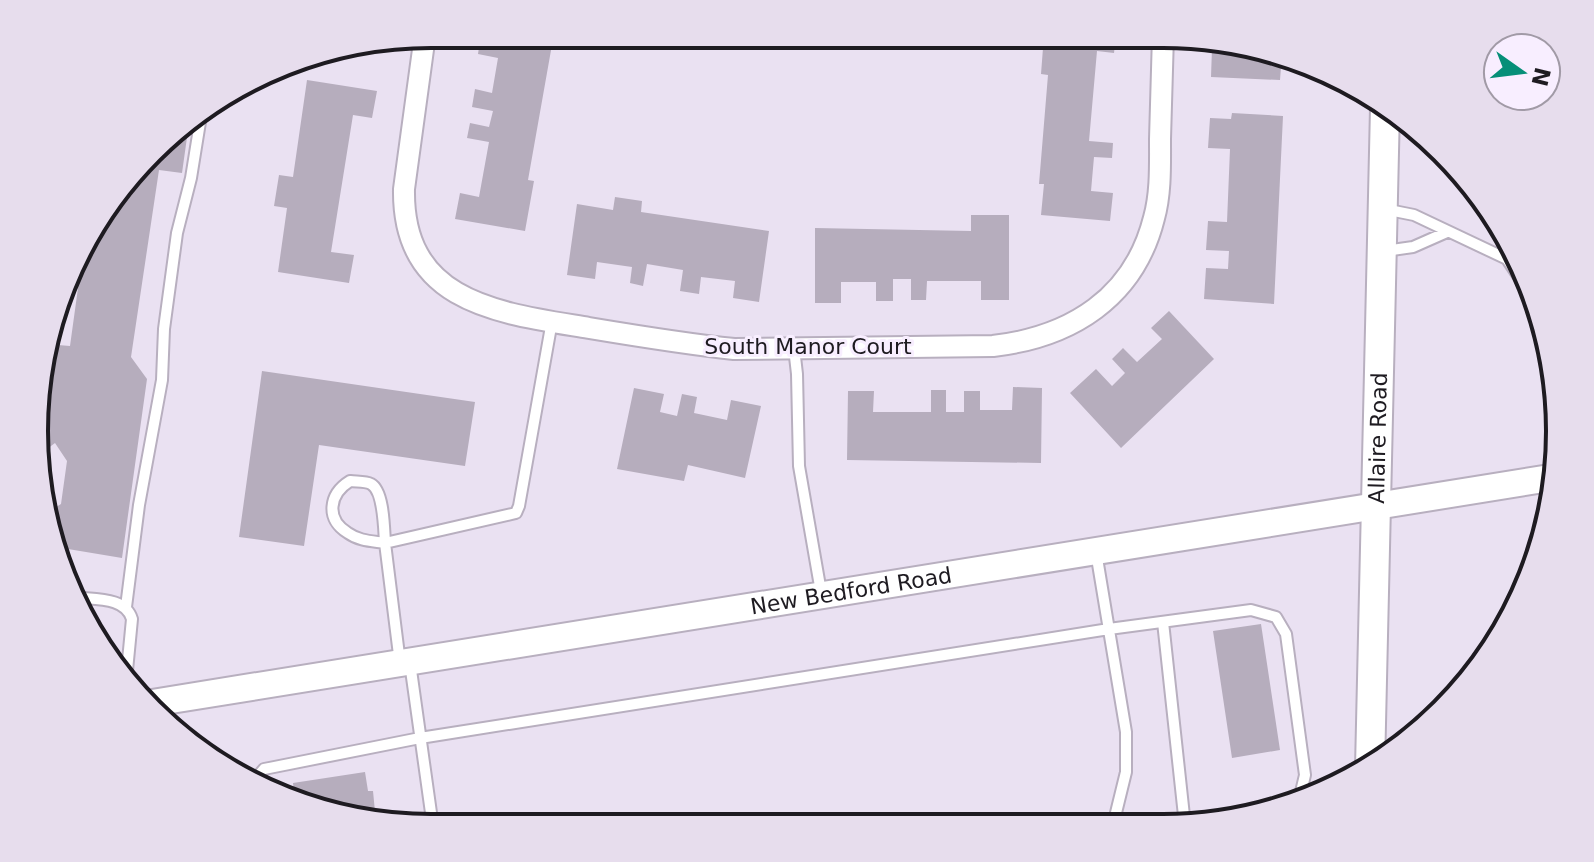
<svg xmlns="http://www.w3.org/2000/svg" width="1594" height="862" font-family="'DejaVu Sans',sans-serif">
  <rect width="100%" height="100%" fill="#eae1f2"/>
  <!-- building -->
  <path fill="#b6adbd" d="M481,34h43l29,5 -25,141 6,1 -9,50 -70,-12 5,-26 19,4 10,-55 -22,-4 3,-15 19,4 4,-16 -21,-4 3,-18 17,4 6,-35 -20,-4z
    M1044,35h72l-2,18 -17,-2 -8,90 24,2 -1,15 -18,-1 -3,34 22,2 -3,28 -69,-6 3,-31h-5l9,-109 -7,-1z
    M1229,41l37,7 16,6 -2,26 -69,-3 1,-29h17z
    M382,42l-1,9 -25,-4v-1z
    M307,80l70,11 -5,27 -19,-3 -22,137 23,3 -5,28 -71,-11 9,-64 -13,-2 5,-31 14,2z
    M1232,113l51,3 -9,188 -70,-5 2,-31 22,1 1,-18 -23,-1 2,-29 19,1 3,-73 -22,-1 2,-30 21,1z
    M190,116l-8,57 -23,-3 -28,187 16,22 -25,179 -66,-11 -8,-35 13,-8 6,-43 -12,-18 -16,12 4,6 -6,4 -2,-8 2,-21 6,-5 -5,-8 9,-85 12,2 -1,5 12,1 8,-58 -12,-1 35,-76z
    M615,197l27,4 -1,11 128,19 -10,71 -26,-4 2,-17 -34,-4 -2,17 -19,-3 3,-21 -36,-6 -4,22 -13,-3 2,-16 -35,-5 -2,17 -28,-4 10,-71 36,6z
    M971,215h38v85h-28v-19h-54l-1,19h-15v-21h-18v22h-17v-19h-35v21h-26v-75l156,3z
    M1169,311l45,48 -93,89 -51,-55 26,-24 16,17 13,-13 -13,-14 11,-11 14,14 25,-23 -11,-11z
    M262,371l213,31 -10,64 -146,-21 -15,101 -65,-9z
    M1013,387l29,1 -1,75 -194,-3 1,-69h26l-1,21h58v-22h15v22h18v-21h16v19h32z
    M634,388l30,6 -4,18 17,4 5,-22 15,3 -3,16 33,7 4,-20 30,6 -16,72 -57,-13 -4,16 -67,-12z
    M1261,624l19,126 -48,8 -19,-127z
    M365,772l3,19h5l3,31 -48,-8 -33,-13 -2,-18z"/>
  <g fill="none" stroke-linecap="round" stroke-linejoin="round">
    <!-- service casing -->
    <g stroke="#b8afbf" stroke-width="14">
      <path id="service" d="M1384,209l30,6 93,44 22,33
        M1385,251l28,-4 34,-15
        M794,348l3,26 2,92 22,126
        M350,481c6,1 15,0 21,3 13,7 13,45 14,59 -13,-2 -26,-2 -37,-10 -23,-14 -19,-39 2,-52z
        M1096,552l30,180v40l-13,53
        M73,597c20,3 52,-1 59,22l-6,62
        M126,607l13,-102 23,-125 2,-51 13,-96 14,-55 11,-68
        M1163,622l22,203
        M400,663l-15,-120 131,-30 3,-7 33,-185
        M410,663l23,164
        M252,783l12,-14 156,-31 689,-109 142,-19 25,7 10,17 19,141 -5,21 -16,13"/>
    </g>
    <!-- minor casing -->
    <g stroke="#b8afbf" stroke-width="24">
      <path id="minor" d="M425,35l-21,154c-2,115 96,124 185,139 48,8 96,16 145,21l259,-3c78,-9 141,-48 161,-128 7,-25 6,-53 6,-79 1,-35 2,-69 3,-104"/>
    </g>
    <!-- tertiary casing -->
    <g stroke="#b8afbf" stroke-width="30">
      <g id="tertiary">
        <path id="s1" d="M146,704l1410,-227"/>
      </g>
    </g>
    <!-- secondary casing -->
    <g stroke="#b8afbf" stroke-width="32">
      <g id="secondary">
        <path id="s2" d="M1370,768l15,-660"/>
      </g>
    </g>
    <!-- service -->
    <use href="#service" stroke="#fff" stroke-width="10"/>
    <!-- minor -->
    <use href="#minor" stroke="#fff" stroke-width="20"/>
    <!-- tertiary -->
    <use href="#tertiary" stroke="#fff" stroke-width="26"/>
    <!-- secondary -->
    <use href="#secondary" stroke="#fff" stroke-width="28"/>
  </g>
  <g text-anchor="middle" stroke-width="6" stroke-linejoin="round" paint-order="stroke">
    <!-- street labels -->
    <g font-size="22" fill="#1e1b21" stroke="#f8eeff">
      <text x="808" y="354">South Manor Court</text>
      <text dy="8" stroke="none"><textPath href="#s2" startOffset="330">Allaire Road</textPath></text>
      <text dy="8" stroke="none"><textPath href="#s1" startOffset="714">New Bedford Road</textPath></text>
    </g>
  </g>
  <!-- crop -->
  <path d="M0 0H1594V862H0ZM431 48H1163A383 383 0 0 1 1546 431V431A383 383 0 0 1 1163 814H431A383 383 0 0 1 48 431V431A383 383 0 0 1 431 48Z" fill="#e7dded" fill-rule="evenodd"/>
  <path fill="none" stroke="#1e1b21" stroke-width="4" d="M431 48H1163A383 383 0 0 1 1546 431V431A383 383 0 0 1 1163 814H431A383 383 0 0 1 48 431V431A383 383 0 0 1 431 48Z"/>
  <!-- north arrow -->
  <g transform="translate(1522 72) rotate(104)"><circle r="38" fill="#f8eeff" stroke="#a19aa6" stroke-width="2"/>
  <path d="M0-6L14 30L0 20L-14 30Z" fill="#068f78"/>
  <text y="-12" font-size="22" font-weight="bold" text-anchor="middle" fill="#1e1b21">N</text>
  </g>
</svg>
